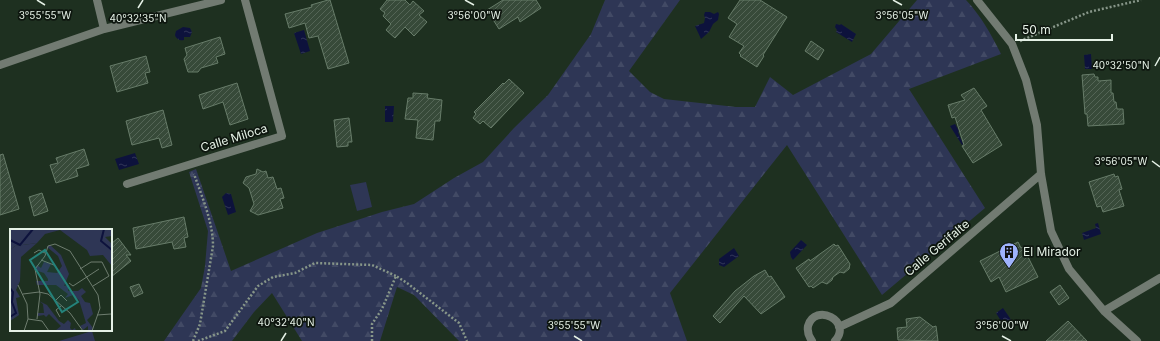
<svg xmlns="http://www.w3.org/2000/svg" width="1160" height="341" font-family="Inter,sans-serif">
  <defs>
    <pattern id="forest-firs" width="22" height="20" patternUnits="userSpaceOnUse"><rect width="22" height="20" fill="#2e3655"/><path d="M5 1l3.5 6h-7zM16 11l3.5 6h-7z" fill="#424a65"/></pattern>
    <pattern id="water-ripples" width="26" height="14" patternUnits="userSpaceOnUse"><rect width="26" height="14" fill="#0d123c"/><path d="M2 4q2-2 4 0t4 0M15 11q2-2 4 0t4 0" fill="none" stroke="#303558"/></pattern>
    <pattern id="building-hatch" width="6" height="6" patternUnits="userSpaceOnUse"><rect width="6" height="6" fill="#374a39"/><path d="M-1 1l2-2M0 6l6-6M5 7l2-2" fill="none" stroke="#546556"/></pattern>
  </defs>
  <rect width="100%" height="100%" fill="#1e3020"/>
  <!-- green -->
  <path fill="#2e3655" d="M366,182l6,25 -15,4 -7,-26z
    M92,331l3,10h-36z"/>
  <!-- forest -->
  <path fill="url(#forest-firs)" d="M605,0h75l-51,71 21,21 14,7 72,8h19l15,-30 23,18 78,-41 46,-54h49c15,16 25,34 35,54l-92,35 76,119 -103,87 -95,-150 -117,148 17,48h-228l-45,-46 -17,-8 -17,54h-78l-30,-48 -18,19 -22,29h-68l37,-53 4,-22 3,-35 -19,-59 7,-3 35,102 86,-38 65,-21 32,-8 40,-26 29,-16 31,-34 34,-33 43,-61z"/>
  <!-- water -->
  <path fill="url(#water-ripples)" d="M705,12h5l4,2 4,-2 1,2 -1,6 -5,4 -4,8 -8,7 -6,-13 9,-3 1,-5 -1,-3z
    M836,24l4,1 1,-1 15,10 -4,8 -16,-10 1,-2 -2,-3z
    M183,27l7,1 2,4 -2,5h-6v3c-4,1 -8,-1 -9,-5l1,-4z
    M304,30l6,21 -9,3 -7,-21z
    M1091,54l1,15h-7l-1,-14z
    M385,106h9l-1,16h-8z
    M955,124l4,7 -1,1 5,12 -1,1 -12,-19z
    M135,153l4,11 -20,6 -4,-11z
    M226,193l5,1 5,18 -8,3 -6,-18z
    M1098,223l3,11 -17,6 -2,-7 14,-5 -1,-4z
    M801,240l6,5 -14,15 -2,-3 -1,-5z
    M734,248l5,8 -15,11 -5,-2v-6z
    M1003,308l11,16 -8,5 -10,-16z"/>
  <!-- building -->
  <path fill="url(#building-hatch)" stroke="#677c69" d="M328,0h2l19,63 -21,6 -10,-33 -9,2 -4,-15 -16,5 -4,-14 27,-7 -1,-2z
    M387,0h18l5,5 3,-4 11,10 -5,4 8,7 -13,14 -9,-9 -10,11 -9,-8 5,-6 -8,-8 2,-3 -5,-4z
    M503,0h33l5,8 -21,14 -2,-5 -19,12 -12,-19z
    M740,0h20l27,17 -24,38 1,1 -7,11 -17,-11 1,-1 -2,-2 5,-7 -15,-9 8,-13 -9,-6z
    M220,37l5,17 -9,3 2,6 -17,5 -3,4h-10l-4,-13 3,-4 -2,-7z
    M811,41l13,9 -6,10 -13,-9z
    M146,56l4,16 -5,1 3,10 -31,9 -7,-26z
    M1094,74l1,3h3v4l13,-1v13h2l1,9h2l1,7h6l1,15 -36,2 -1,-12h-2l-3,-39z
    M509,79l15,14 -33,35 -8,-7 -3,3 -7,-6 3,-4 -2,-2 29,-29 1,1z
    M237,83l11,36 -18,6 -7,-23 -20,7 -4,-14z
    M974,88l13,18 -6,4 21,35 -29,18 -11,-17 2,-1 -9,-28 -3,1 -4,-13 17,-5 -4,-5z
    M413,93l15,1 -1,4 15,2 -2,21h-5l-2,19 -17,-2 2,-18 -13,-1 3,-21h5z
    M163,110l9,35 -10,3 -3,-10 -27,7 -6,-24z
    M349,118l3,24h-4v4l-11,1 -3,-27z
    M84,149l5,16 -13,4 2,7 -22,7 -6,-18 8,-2 -2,-5z
    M3,154l16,55 -19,6v-60z
    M257,169l6,3 3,-1 2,7 5,-1 4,12 4,-1 3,10 -4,1 3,9 -25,7 -8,-4 4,-7 -5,-16 -6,-5 3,-6 10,-3z
    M1114,174l1,3 3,-1 4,13 -3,1 5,16 -21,6 -2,-6 -4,1 -8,-25z
    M42,193l6,18 -14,5 -5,-19z
    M184,217l4,20 -4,1 2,9 -12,2 -2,-7 -36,7 -3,-21z
    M118,238l13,17h-5l5,6 -20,16v-33z
    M1018,242l3,6 2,-1 15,30 -32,15 -7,-15 -8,5 -11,-21z
    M834,244l2,2 2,-1 12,19 -1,5 -5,4 -4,-1 -7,5 -1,3 -5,4 -5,-2 -9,6 -2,-2 -2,1 -13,-19 13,-9 1,2z
    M765,270l4,7 2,-1 14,21 -24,17 -17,-18 -24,27 -7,-7 22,-25 19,-15z
    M139,284l4,9 -9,4 -4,-10z
    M1060,285l9,13 -10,7 -9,-13z
    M920,317l13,10 3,-1 2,15 -40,-1 -1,-12 10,-1 -1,-8z
    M1068,321l19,20h-41z"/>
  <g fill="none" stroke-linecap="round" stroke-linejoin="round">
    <!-- path -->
    <path stroke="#879689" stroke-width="2.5" stroke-dasharray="2 2" stroke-linecap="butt" d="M1020,41l69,-29 52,-12
      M193,341l7,-17 13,-78c0,-24 -11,-49 -19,-72
      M198,341l27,-10 33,-45 15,-9 22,-4 20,-10 57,2 24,11
      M372,341v-17l10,-15 14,-33 11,7 52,40 8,18"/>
    <!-- street -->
    <path stroke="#727b72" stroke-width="8" d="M97,0l7,29
      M977,0l35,44 14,36 11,45 4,49 10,57 18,38 35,42 33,30
      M0,65l104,-36 117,-29
      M127,184l155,-48 -37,-136
      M1104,311l56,-33
      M839,327l52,-24 150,-129
      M812,341c-3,-4 -5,-9 -4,-15 7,-24 45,-5 27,15"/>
  </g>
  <!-- ticks -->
  <path fill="none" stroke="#e5f1e6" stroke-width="1.5" d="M37,0l8,5M465,0l9,5M893,0l9,5M138,8l5,-8M1155,66l5,-9M1152,161l8,6M574,336l8,5M1002,336l9,5M281,341l5,-8"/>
  <!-- icons -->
  <defs>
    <g id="building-pin" transform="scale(1)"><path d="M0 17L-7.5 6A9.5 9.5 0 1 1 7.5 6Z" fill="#9fb3fd" stroke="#0e160f"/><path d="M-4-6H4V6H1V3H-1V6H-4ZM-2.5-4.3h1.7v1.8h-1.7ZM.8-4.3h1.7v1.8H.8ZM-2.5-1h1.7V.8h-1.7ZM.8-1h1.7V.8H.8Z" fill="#111"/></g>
  </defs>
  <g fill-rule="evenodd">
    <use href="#building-pin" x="1009" y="252"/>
  </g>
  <g text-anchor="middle" stroke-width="3.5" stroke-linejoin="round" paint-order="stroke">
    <!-- street labels -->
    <g font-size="12" fill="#e5f1e6" stroke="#0e160f">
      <text transform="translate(234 138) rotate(-17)" y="4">Calle Miloca</text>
      <text transform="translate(937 248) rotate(-40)" y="4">Calle Gerifalte</text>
    </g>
    <!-- poi labels -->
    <g font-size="12" fill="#e5f1e6" stroke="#0e160f" text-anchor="start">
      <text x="1023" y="256">El Mirador</text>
    </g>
  </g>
  <!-- overview -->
  <g transform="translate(10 229)">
    <rect width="102" height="102" fill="#1e3020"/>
    <path d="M27,14l-16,14 -1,24 -4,9 4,7 -4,1 3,17 -9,6v-71l5,-4z" fill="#2e3655"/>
    <path d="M0,0h102v7l-7,1 7,7v22l-9,-11 -13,1 -3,-6 -27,-20 -15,4 -8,9 -22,3 -5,4zM40,16l11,10 8,19 -5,12 5,-1 -1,6h10l4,-3 4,4 -5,4 4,6 5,1 3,11 -6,6 6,8 -2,3h-3v-5l-5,4 -3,-4 6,-3 -7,-23 -6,-5 -8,3 3,-4 -12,-9h-19l-1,-4h12v-2l-4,-6 -9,-3 2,-5 4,3 3,-6 7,2 -4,8 10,1 5,-7 -4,-10 -11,-9zM29,72l8,4 12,16 5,3 4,-4 3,3 -1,5 2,2 3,-2 1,3h-21l6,-5 -12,-12 -3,3 -2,-2 -6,1 -1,-3h7l-1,-9z" fill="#2e3655"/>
    <path fill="none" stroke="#0d123c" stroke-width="2" d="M94,0l-3,12 11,9M0,11l10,5 13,-16M0,59l3,4 -1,10 4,11 -6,4"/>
    <path fill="none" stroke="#6e7d6f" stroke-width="1" d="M24,24l5,-3 6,3M31,31l13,5M70,40l11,-7h11l7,14 -16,10M59,54l4,3 26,-17M8,56l9,19 1,15 -4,12M13,65l16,-2 9,2 22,19 13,18M45,72l6,-6 6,6M87,86l14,-1M50,88l-4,-7 5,-4M18,90l14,2 7,10M27,90l3,-25 -5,-25 10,-13 3,-10 7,-2 15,7 28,44 2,13 -8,23"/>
    <path fill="#24827a" fill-opacity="0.15" stroke="#24827a" stroke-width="2" d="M35,21l33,52 -16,10 -32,-52z"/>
    <rect width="102" height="102" fill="none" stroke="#e5f1e6" stroke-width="2"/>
  </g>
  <g font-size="10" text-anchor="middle" fill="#e5f1e6" stroke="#0e160f" stroke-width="3.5" stroke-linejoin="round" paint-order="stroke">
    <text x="45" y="19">3°55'55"W</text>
    <text x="474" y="19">3°56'00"W</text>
    <text x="902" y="19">3°56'05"W</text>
    <text x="138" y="22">40°32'35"N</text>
    <text x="1121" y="69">40°32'50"N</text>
    <text x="1121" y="165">3°56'05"W</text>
    <text x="286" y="326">40°32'40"N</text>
    <text x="574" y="329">3°55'55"W</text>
    <text x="1002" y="329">3°56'00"W</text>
  </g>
  <!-- scale -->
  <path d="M1016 34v6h96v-6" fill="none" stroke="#e5f1e6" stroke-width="2"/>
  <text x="1022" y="34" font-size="12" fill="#e5f1e6" stroke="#0e160f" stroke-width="3" paint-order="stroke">50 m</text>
</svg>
